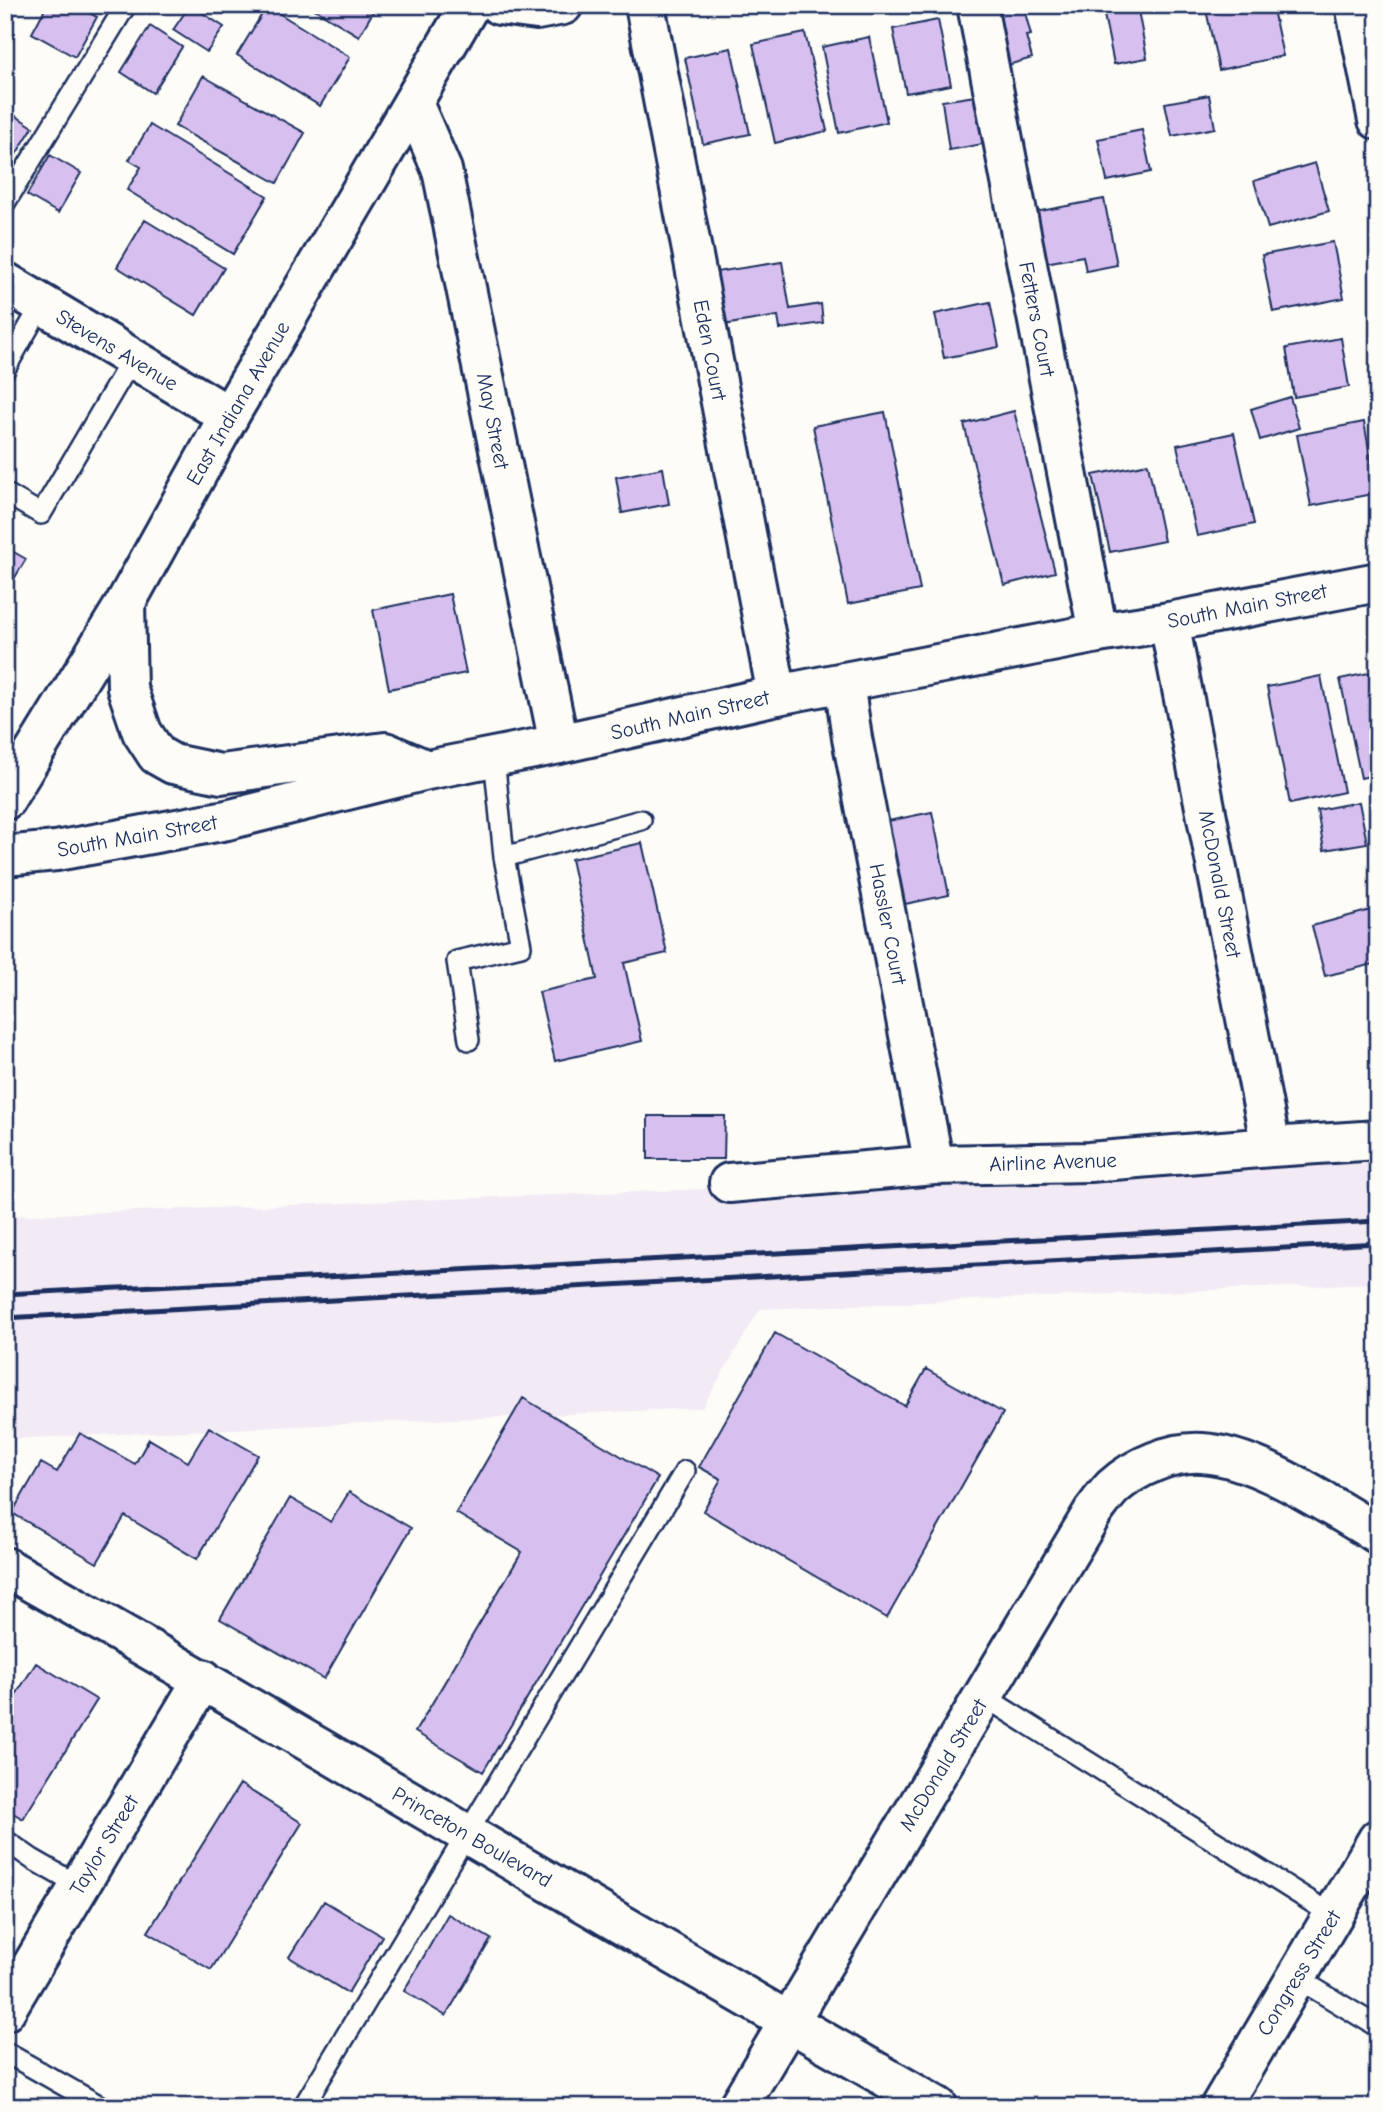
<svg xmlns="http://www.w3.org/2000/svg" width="1383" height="2112" font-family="'Comic Neue',sans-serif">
  <rect width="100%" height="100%" fill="#fdfcf7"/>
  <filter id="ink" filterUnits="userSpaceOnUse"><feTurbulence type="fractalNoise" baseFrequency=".0143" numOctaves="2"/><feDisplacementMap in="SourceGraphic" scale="14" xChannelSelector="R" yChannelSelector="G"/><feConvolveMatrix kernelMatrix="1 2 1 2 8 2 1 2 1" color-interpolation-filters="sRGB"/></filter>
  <g filter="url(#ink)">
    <!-- built -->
    <path fill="#f2eaf5" d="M1378,1163v120l-618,26 -58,99 -697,31v-223z"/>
    <!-- building -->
    <path fill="#d7c0f0" stroke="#1b2f5e" stroke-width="2" d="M5,5h13l-10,17 -3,-2z
      M47,5h28l22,12 -22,40 -43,-24z
      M190,5l34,22 -17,25 -34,-22z
      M308,5h69l-18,31z
      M992,5h31l8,30 -5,1 6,22 -24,7z
      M1102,5h35l10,53 -33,6z
      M1205,5h67l11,51 -64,14z
      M267,6l83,51 -30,49 -83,-51z
      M938,20l13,65 -45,8 -13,-64z
      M150,26l32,21 -29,46 -32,-21z
      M805,33l22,98 -52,12 -22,-99z
      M869,37l18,85 -48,11 -17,-86z
      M731,48l19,86 -47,10 -18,-86z
      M203,76l102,57 -28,50 -102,-57z
      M982,95l7,48 -40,7 -7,-49z
      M1209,95l6,33 -43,8 -7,-33z
      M5,109l28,18 -28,45z
      M150,125l117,71 -34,58 -106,-64 14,-23 -12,-7z
      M1142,130l9,42 -44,9 -9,-42z
      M50,155l31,18 -23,40 -31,-18z
      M1315,163l14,48 -61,17 -14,-47z
      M1104,199l13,66 -31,6 -3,-15 -43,8 -10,-51z
      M145,220l79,48 -28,47 -79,-48z
      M1333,242l11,56 -71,14 -11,-57z
      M782,262l8,47 31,-5 2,19 -43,6 -2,-13 -61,10 -8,-53z
      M990,302l9,45 -55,11 -9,-44z
      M1341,338l8,49 -55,10 -8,-49z
      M1290,397l9,31 -39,12 -9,-31z
      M1014,411l41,161 -51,13 -40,-161z
      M885,412l35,178 -72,14 -35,-178z
      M1364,422l13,71 -66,13 -14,-71z
      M1234,433l20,91 -57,12 -20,-91z
      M1148,464l16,77 -54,11 -17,-77z
      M663,468l6,36 -47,9 -6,-36z
      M5,547l21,12 -21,35z
      M450,594l16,79 -77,16 -16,-79z
      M1378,671v103l-17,4 -21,-99z
      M1321,676l23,116 -54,12 -23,-117z
      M1359,802l8,41 -43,7 -7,-40z
      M932,812l17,83 -44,9 -17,-83z
      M642,843l25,110 -43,10 18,78 -87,20 -16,-69 58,-13 -26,-120z
      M1378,908v55l-53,13 -13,-50z
      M648,1116h77l-1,43h-76z
      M775,1333l130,73 21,-37 77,44 -116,205 -184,-107 18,-32 -22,-12z
      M523,1398l135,80 -175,294 -68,-40 107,-180 -66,-39z
      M209,1427l49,28 -61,104 -72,-43 -28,47 -85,-50 29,-50 16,9 23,-39 55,31 14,-25 39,23z
      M349,1492l62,36 -87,151 -104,-60 70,-121 41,24z
      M36,1663l61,37 -74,119 -18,-11v-96z
      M240,1784l62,39 -91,147 -63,-38z
      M324,1901l58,35 -34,57 -59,-36z
      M448,1914l43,25 -45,77 -42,-25z"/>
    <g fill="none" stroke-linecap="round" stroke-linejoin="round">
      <!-- lane casing -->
      <g stroke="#1b2f5e" stroke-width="24">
        <path id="lane" d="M5,203l121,-198
          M5,369l37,-65
          M5,493l36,21 91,-155
          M504,857l137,-37
          M469,1040l-12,-79 64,-15 -17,-89 -10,-100
          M985,1697l349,219
          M5,1840l27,19 47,27
          M1297,1978l81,49
          M5,2052l97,55
          M303,2107l382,-636"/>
      </g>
      <!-- street casing -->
      <g stroke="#1b2f5e" stroke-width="44">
        <path id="street" d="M499,5l38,5 26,-5
          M645,5l132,690
          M977,5l121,628
          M1355,5l23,115
          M413,103l29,67 117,574
          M5,282l224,134
          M1169,622l102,525
          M844,682l8,56 82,427
          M729,1183l205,-18 155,-3 182,-15 107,-7
          M5,1567c313,177 621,363 933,540
          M5,2011l198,-332
          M1220,2107l158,-268"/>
      </g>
      <!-- secondary casing -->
      <g stroke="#1b2f5e" stroke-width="44">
        <path id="secondary" d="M125,604l2,84 15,44 15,23 16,9 48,10 164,-22 42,18
          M5,800l120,-196 104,-188 241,-411
          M5,856l51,-5 171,-31 200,-50 132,-26 218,-49 321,-62 71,-11 209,-40
          M738,2107l355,-595c6,-8 13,-18 20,-25 22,-20 59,-36 89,-34 55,3 128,53 176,81"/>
      </g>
      <!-- lane -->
      <use href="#lane" stroke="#fdfcf7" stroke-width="19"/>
      <!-- street -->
      <use href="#street" stroke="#fdfcf7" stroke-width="38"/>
      <!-- secondary -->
      <use href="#secondary" stroke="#fdfcf7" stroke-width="38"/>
      <!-- rail -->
      <path stroke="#1b2f5e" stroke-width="5" d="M5,1294l1373,-73
        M5,1318l1373,-75"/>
    </g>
  </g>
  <g text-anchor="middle" stroke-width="7" stroke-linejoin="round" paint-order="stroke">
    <!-- street labels -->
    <g font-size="21" fill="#1b2f5e" stroke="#fdfcf7">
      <text transform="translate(1037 319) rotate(79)" y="7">Fetters Court</text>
      <text transform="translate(117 350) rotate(31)" y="7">Stevens Avenue</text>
      <text transform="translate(710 350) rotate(79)" y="7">Eden Court</text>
      <text transform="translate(238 403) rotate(-60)" y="7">East Indiana Avenue</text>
      <text transform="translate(493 421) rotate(79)" y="7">May Street</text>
      <text transform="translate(1247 606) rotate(-11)" y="7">South Main Street</text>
      <text transform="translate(690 715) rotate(-13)" y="7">South Main Street</text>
      <text transform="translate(137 836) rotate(-10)" y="7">South Main Street</text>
      <text transform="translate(1220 884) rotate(79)" y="7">McDonald Street</text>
      <text transform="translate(888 924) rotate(79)" y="7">Hassler Court</text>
      <text transform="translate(1053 1162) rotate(-2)" y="7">Airline Avenue</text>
      <text transform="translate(943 1765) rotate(-59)" y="7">McDonald Street</text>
      <text transform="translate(472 1837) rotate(30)" y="7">Princeton Boulevard</text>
      <text transform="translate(104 1845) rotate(-59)" y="7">Taylor Street</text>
      <text transform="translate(1299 1973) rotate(-59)" y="7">Congress Street</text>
    </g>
  </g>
  <!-- margin -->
  <rect width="1383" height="2112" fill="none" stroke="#fdfcf7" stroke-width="28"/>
  <rect x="14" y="14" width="1355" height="2084" fill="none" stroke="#1b2f5e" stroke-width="2.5" filter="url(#ink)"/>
</svg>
